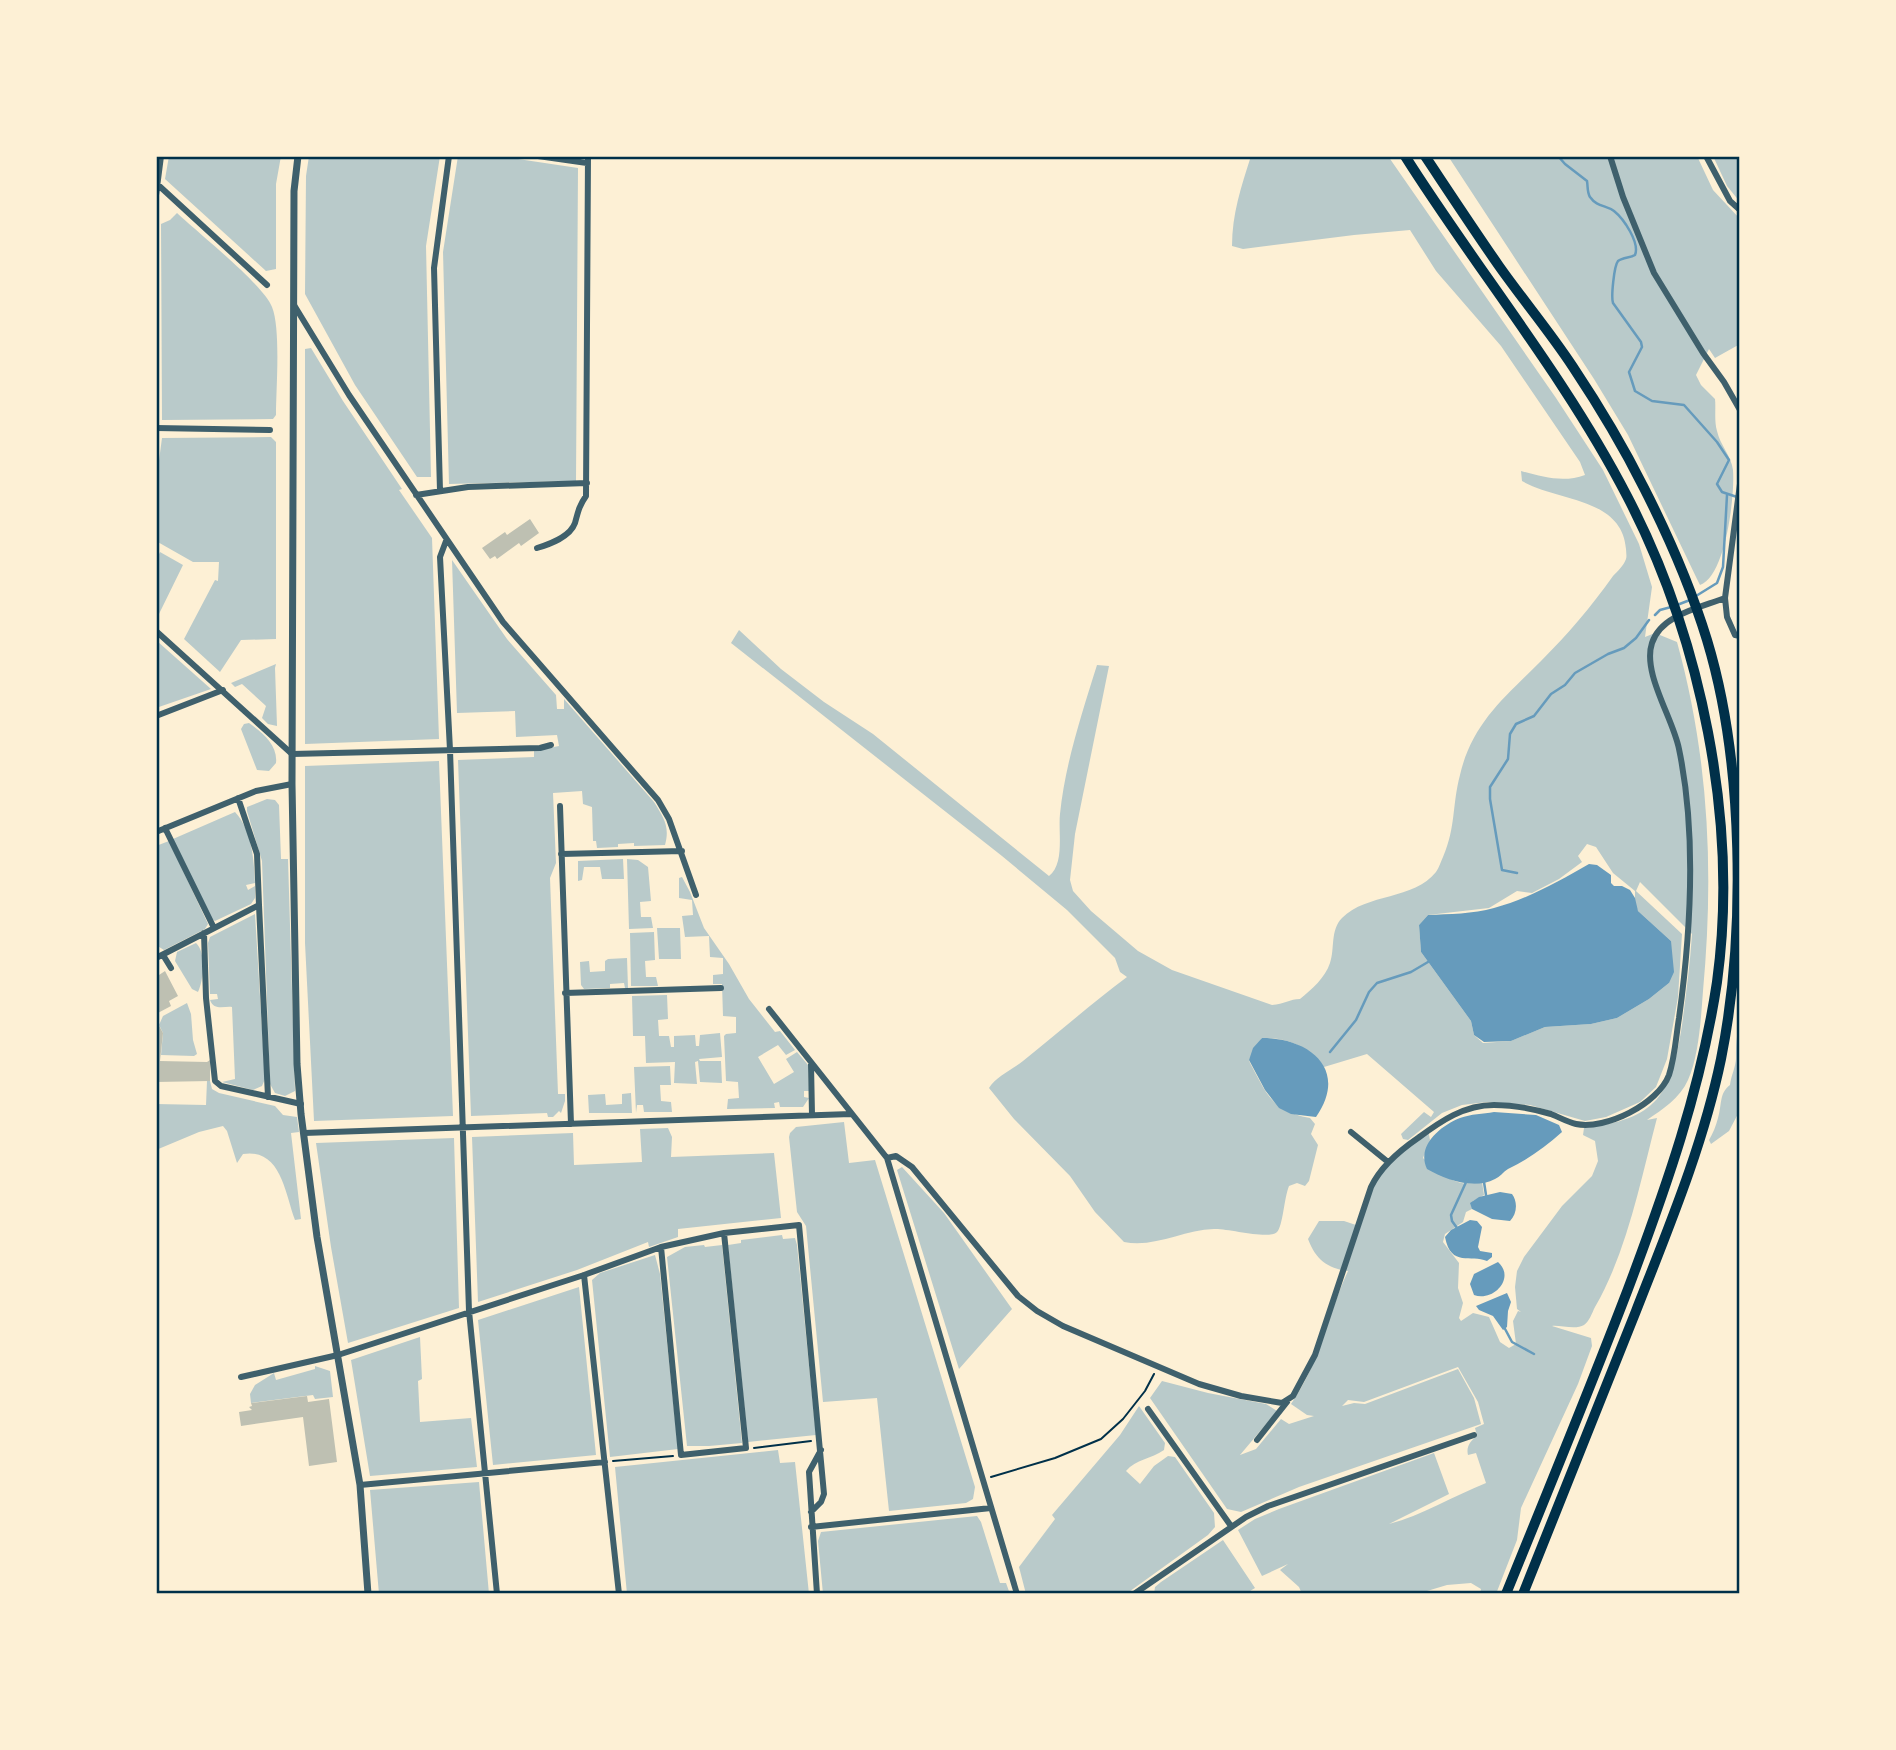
<svg xmlns="http://www.w3.org/2000/svg" width="1896" height="1750" font-family="'Public Sans',sans-serif">
  <rect width="100%" height="100%" fill="#fdf0d5"/>
  <!-- green -->
  <path fill="#b9caca" fill-rule="evenodd" d="M169,156h112l-5,28v85l-10,2 -101,-92z
    M309,156h131l-14,90 5,231h-14l-62,-92 -50,-91 1,-118z
    M458,156h40l80,12 -2,313 -127,3 -6,-232z
    M1251,156h137l168,242 47,72 36,74 13,43 -7,50 10,-4 22,9c32,115 37,231 26,349 -2,26 -4,65 -15,89 -8,18 -25,29 -41,40l10,-2c-16,61 -30,134 -62,189 -3,6 -6,15 -11,18 -8,5 -24,0 -32,1l39,12 1,8 -14,38 -57,124 -4,32 -21,54h-16l1,-5 -10,-6 -24,2 -20,6 1,3h-126l-3,-7 -19,-17 8,-6 -26,12 -24,-46 17,-11 24,-10 155,-56 15,41 -60,30c34,-9 64,-28 97,-41l-10,-30 -8,2c-2,-8 2,-14 9,-19l-2,-8 9,-4 -6,-22 -20,-35 -94,35 -16,-2 -6,6 12,-3 11,1 93,-35 16,29 7,26 -182,63 -58,25 -14,-3 -77,-111 12,-17 46,12 58,11 11,7 -37,44 16,-6 25,-30 8,5 25,-8 -7,-1 -16,-11c29,-41 36,-88 57,-133 -21,-3 -32,-11 -40,-32l11,-18h25l15,5 17,-51 52,-45 2,10 -7,18c17,16 34,31 59,24l2,13 -11,6 -1,8 -6,3 -3,10 -18,12 -2,8 16,21 -1,25 5,15 -4,15 2,3 12,-8 16,4 11,25 9,6 7,-4 -3,-23 5,-10 3,1 -4,-3 -2,-22 2,-16 7,-14 38,-51 30,-30 6,-15 -3,-20 -12,-6 1,-7c74,-9 87,-33 98,-103 4,-31 8,-60 10,-91l-52,-52 -4,9 46,43 -4,63 -11,62 -11,28 -16,15 -34,15 -21,4 -55,-16 -43,-3 -25,3 -20,8 -34,27 -5,-1 -2,-5 23,-22 7,5 3,-5 -67,-58 -43,13c-21,-21 -31,-29 -62,-29l-13,22 1,3c18,33 21,47 60,55l5,6 -4,10 7,11 -9,36 -4,5 -8,-3 -8,3c-5,12 -6,40 -12,46 -8,8 -50,-4 -63,-3 -31,1 -59,19 -90,13l-29,-30 -25,-36 -56,-57 -25,-31c6,-11 24,-19 34,-27 35,-28 68,-57 104,-84l-7,-5 -5,-14 -48,-48 -65,-54 -271,-213 8,-13 42,39 43,33 49,32 176,142c16,-12 9,-44 11,-62 5,-50 22,-101 37,-149l12,1 -34,168 -5,46 3,11 18,20 47,40 34,19 100,35c12,-1 18,-6 28,-6 12,-10 25,-21 30,-36 5,-14 0,-33 12,-45 25,-25 72,-18 94,-46 3,-4 5,-11 7,-15 13,-30 9,-52 17,-82 12,-52 45,-78 81,-114 27,-27 50,-54 72,-85 4,-4 11,-11 13,-17 1,-3 0,-7 0,-10 -4,-52 -70,-48 -104,-68l-1,-10c21,6 43,12 64,4l-5,-13 -79,-116 -65,-75 -26,-41 -56,5 -111,14 -11,-3c0,-32 9,-59 19,-90zM1587,844l9,3 17,26 22,18v14l3,6 33,30 -2,42 -20,16 -32,19 -26,6 -46,3 -34,14 -28,2 -9,-8 -3,-14 -50,-69 -2,-27 9,-10 61,-7 28,-17 15,2 27,-14 23,-17 -4,-6z
    M1448,156h249l16,34 27,29v125l-25,14 -6,-9 -13,26 5,10 14,14c1,9 -1,22 2,32 3,14 14,24 16,39 2,25 -7,106 -33,115l-3,-6 -69,-144 -34,-56z
    M1713,156h27v46l-13,-16z
    M177,213c20,19 87,72 95,94 9,22 4,82 4,108l-3,4 -111,1 -1,-196 9,-4z
    M311,348l32,53 59,88 -3,1 33,48 7,201 -134,5v-395z
    M271,437l5,5v197l-35,1 -21,32 -36,-33 31,-59 3,1 1,-19h-26l-37,-21v-58l6,-45z
    M160,552l23,13 -25,51 -2,-1v-54z
    M452,560l55,79 49,56 1,14h7v-10l90,103c10,16 16,25 11,43l-31,1v-3l-16,1v3l-21,1 -1,-7h-3l-1,-34 -9,-3 -1,-13 -29,2 3,70 -6,15 8,216h7v7l-4,12 -2,-2 -6,6h-5l-1,-4 -76,3 -13,-356 76,-3v-6l25,-5 -2,-11 -41,2 -1,-26 -58,2z
    M156,640l1,1 54,48 -55,19z
    M276,664l-1,4 2,58 -9,-2 -6,-6 4,-12 -24,-22 -7,3 -4,-4z
    M249,723c14,10 29,22 27,40l-7,8 -12,-1 -16,-41 3,-5z
    M439,761l14,355 -139,5 -9,-178v-177z
    M267,799l8,1 4,5 2,54h7l7,232 -10,5 -10,-3 -5,-9 -8,-223 -15,-50v-4z
    M235,812c17,18 19,48 20,71l-9,2 2,5 7,-4v12l-4,6 -36,17 -3,-2 -39,-80z
    M169,841l39,83 -3,5 -41,21 -8,-5v-99z
    M623,859l1,20h-22l-2,-12h-16l-2,13 -4,1v-20z
    M627,859l11,1 10,7 3,34 -11,1 1,15h10l2,11 -24,1z
    M682,877l8,15 14,36 25,36 20,35 26,33 5,-1 15,19 -9,5 -8,-10 -20,12 16,27 20,-12 -8,-13 11,-7 11,13 1,26h-5v6l5,1 -6,9h-23l-1,-5 -5,1 1,5 -48,1 1,-10 11,-1 -1,-16 -12,-1 -2,-45 2,-2 10,-1v-16l-13,-1 -1,-32h-9v-9l10,-1v-16l-13,-1 -1,-21 -24,1 -3,-21 11,-1 -1,-15 -13,-2v-20z
    M255,914l10,165 -3,7 -9,4 -31,-8 13,-3 -3,-72c-8,-1 -18,4 -22,-7l8,-1 -1,-5h-7l-2,-51 2,-6z
    M657,928h23l1,31h-22z
    M654,932l1,28 -10,1 1,16h10l2,9h-27l-1,-53z
    M196,943c10,9 8,36 2,49l-6,-3 -17,-28 2,-9z
    M627,958l1,30h-3l-1,-5 -14,1v4l-26,1 -3,-4 -1,-23 9,-1 1,11 15,-1v-10l3,-2z
    M667,995l1,24 -10,1 1,16h10l2,11h3v-11l21,-1 1,11h3l1,-11 20,-2 2,24 -23,2 1,2h21l1,22 -22,-1 -2,-21 -3,1 2,22 -23,-1 1,-21 -29,1 -1,-27h-12l-1,-40z
    M187,1003l4,11 2,26 4,14 -3,2 -33,-1 2,-22 -4,-8 4,-9z
    M1740,1024v86l-11,21 -18,13 -2,-4c4,-7 7,-14 9,-22 4,-13 1,-25 12,-33 1,-9 6,-19 6,-27 0,-13 0,-22 4,-34z
    M670,1066l1,19h-11l1,16 10,1 1,10h-28l-1,-7h-6l-1,8 -2,-46z
    M207,1081h3l2,8 7,4 56,13 8,9 14,2 2,15 -8,1 10,86 -6,1c-10,-27 -14,-72 -52,-66l-6,9 -10,-32 -4,-5 -24,6 -43,18v-46l50,1z
    M631,1093l1,20h-43l-1,-18 17,-1 1,11 16,-1v-10z
    M844,1122l5,41 26,-3 100,327 -2,12 -7,4 -77,8 -12,-113 -54,4 -17,-176 -9,-14 -8,-75 1,-4 6,-6z
    M668,1128l4,9 -1,20 103,-4 7,65 -103,11v8l-29,10 -1,-5 -71,28 -99,32 -6,-165 101,-4 1,32 68,-3 -2,-33z
    M454,1138l5,170 -111,35 -17,-96 -15,-104z
    M902,1167l42,46 68,96 -53,60 -62,-199z
    M782,1235l1,4 12,-1 2,7 19,190 -68,7 -20,-197 13,-2v-3z
    M704,1245l1,2 17,-2 20,198 -33,3h-22l-20,-189 18,-10z
    M655,1255l5,19 18,175 -68,8 -18,-177 8,-7z
    M579,1287l17,168 -103,10 -15,-145z
    M420,1337l2,42 -4,2 2,41 51,-4 6,49 -107,9 -19,-116z
    M315,1366l15,5 3,26 -18,2 -2,-4 -62,8 -1,-9 5,-9 19,-12 2,7 39,-11z
    M1139,1406l26,37 -1,7c-13,9 -28,9 -38,21l14,13 14,-18 14,-10 7,1 39,56 1,14 -7,8 -82,59h-100l-7,-27 36,-48 -3,-4 68,-80z
    M778,1450l2,13 15,-1 14,132h-182l-12,-127z
    M479,1482l10,112h-110l-9,-104z
    M977,1516l4,6 19,61h6l4,11h-187l-5,-53 3,-9z
    M1223,1540l32,48 -10,6h-91l1,-7 6,-5z"/>
  <!-- water -->
  <path fill="#669bbc" d="M1589,864l8,1 14,10v8l3,3h8l8,4 5,8 3,13 33,30 3,31 -5,11 -20,16 -32,19 -26,6 -46,3 -34,14 -27,1 -10,-7 -3,-14 -50,-69 -2,-27 9,-10c21,-1 45,-1 66,-7 34,-9 65,-27 95,-44z
    M1262,1038c48,0 87,32 54,79l-25,-3 -12,-6 -14,-18 -16,-30 4,-12z
    M1494,1112l42,3 23,10 3,7c-17,15 -33,27 -54,37 -5,3 -8,8 -13,10 -21,11 -49,1 -68,-10 -11,-23 13,-43 33,-51 11,-4 23,-4 34,-6z
    M1500,1192l12,2c6,8 5,20 -2,27l-18,-2 -20,-10 -2,-6 9,-6z
    M1470,1220l7,1 5,6 -4,20 2,4 12,2v4l-5,4c-16,-7 -36,7 -42,-24l6,-7z
    M1498,1262c18,16 -5,40 -24,33l-4,-11 4,-10z
    M1507,1293l4,9 -3,9 -1,16 -4,3 -10,-14 -14,-6 -3,-4z"/>
  <g fill="none" stroke-linecap="round" stroke-linejoin="round">
    <!-- stream -->
    <path stroke="#669bbc" stroke-width="2.5" d="M1558,156l7,8 22,17c1,6 0,11 3,16 7,10 16,8 24,14 10,8 26,32 21,44 -5,3 -12,2 -17,6 -4,5 -7,36 -5,42l28,39 1,5 -13,25 6,19 17,10 32,4 33,37 12,18 -12,24 5,8 15,5
      M1696,596l21,-13 6,-16 4,-72
      M1677,605l13,-5
      M1655,615l5,-5 11,-3
      M1517,873l-15,-3 -12,-71v-12l18,-28 2,-25 6,-10 18,-8 17,-22 14,-9 10,-12 33,-19 16,-6 12,-10 13,-18
      M1330,1052l26,-32 13,-28 8,-9 34,-11 17,-10
      M1484,1182l2,13
      M1457,1228l-5,-7 -1,-6 16,-35
      M1504,1327l8,15 22,12"/>
  </g>
  <!-- building -->
  <path fill="#bec0b2" d="M530,519l9,14 -18,13 -2,-3 -22,16 -2,-3 -5,3 -8,-11 23,-16 2,3z
    M165,971l13,25 -9,5 2,5 -15,8v-37z
    M156,1020l7,13 -3,28 47,1 3,-2v21l-54,1z
    M307,1396l1,6 21,-3 8,63 -28,4 -6,-49 -62,9 -2,-14 13,-2 -3,-3 3,-1 -1,-3z"/>
  <g fill="none" stroke-linecap="round" stroke-linejoin="round">
    <!-- path -->
    <path stroke="#003049" stroke-width="2" d="M754,1448l57,-7
      M613,1461l60,-5
      M991,1477l64,-19 46,-19 22,-20 22,-28 9,-17"/>
    <!-- minor -->
    <path stroke="#3f606c" stroke-width="6" d="M538,156l49,7
      M1610,156l13,41 31,76 49,80 21,29 16,28
      M1706,156l24,45 10,9
      M156,183l111,102
      M156,195l5,-39
      M294,305l55,90 154,227 155,178 11,19 27,76
      M156,428l114,2
      M1740,484l-15,114 2,19 8,18 5,1
      M440,491l-6,-223 15,-112
      M416,495l52,-8 119,-4
      M446,541l-6,16 10,193 19,561 28,283
      M537,548c13,-4 33,-11 38,-25 3,-11 4,-17 11,-27l2,-340
      M156,631l136,123 248,-6 11,-3
      M156,716l67,-26
      M560,806l11,318
      M165,828l49,100
      M156,832l100,-41 36,-7
      M561,854l121,-3
      M259,905l9,192
      M204,933l2,65 9,83 6,5 80,18
      M163,955l8,13
      M156,958l103,-53 -2,-51 -19,-56
      M565,993l156,-5
      M769,1009l118,149 130,436
      M811,1064l1,51
      M1351,1132l37,30
      M304,1133l547,-19
      M887,1158l9,-2 16,11 106,129 19,15 26,15 136,58 42,12 41,7 11,-7 22,-41 56,-168c10,-21 28,-36 47,-49 23,-17 46,-33 76,-33 18,0 40,4 57,9 8,3 16,8 25,10 30,6 82,-20 93,-49 6,-18 7,-39 10,-57 12,-87 18,-183 0,-269 -6,-31 -37,-76 -27,-106 9,-28 47,-35 73,-45
      M661,1247l20,208 65,-7 -22,-215
      M584,1275l35,319
      M241,1377l97,-22 246,-80 77,-28 63,-14 75,-8 25,269 -3,8 -10,10
      M1148,1409l83,117
      M1257,1440l30,-38
      M360,1485l245,-23
      M811,1527l180,-19
      M817,1594l-8,-122 12,-22
      M1134,1594l112,-77 22,-11 206,-71"/>
    <!-- tertiary -->
    <path stroke="#3f606c" stroke-width="7" d="M298,156l-4,35 -2,593 5,280 4,50 16,123 43,248 8,109"/>
    <!-- trunk -->
    <path stroke="#003049" stroke-width="10" d="M1405,156c72,114 160,220 222,340 74,142 112,326 90,486 -16,107 -51,206 -89,307 -39,102 -81,204 -122,305
      M1425,156c24,36 49,74 74,110 24,34 51,66 74,101 26,39 50,79 71,121 25,49 47,100 63,152 37,122 39,294 14,419 -18,87 -53,170 -85,252 -38,94 -75,189 -113,283"/>
  </g>
  <!-- border -->
  <rect width="1896" height="1750" fill="none" stroke="#fdf0d5" stroke-width="315"/>
  <rect x="158" y="158" width="1580" height="1434" fill="none" stroke="#003049" stroke-width="2.5"/>
</svg>
